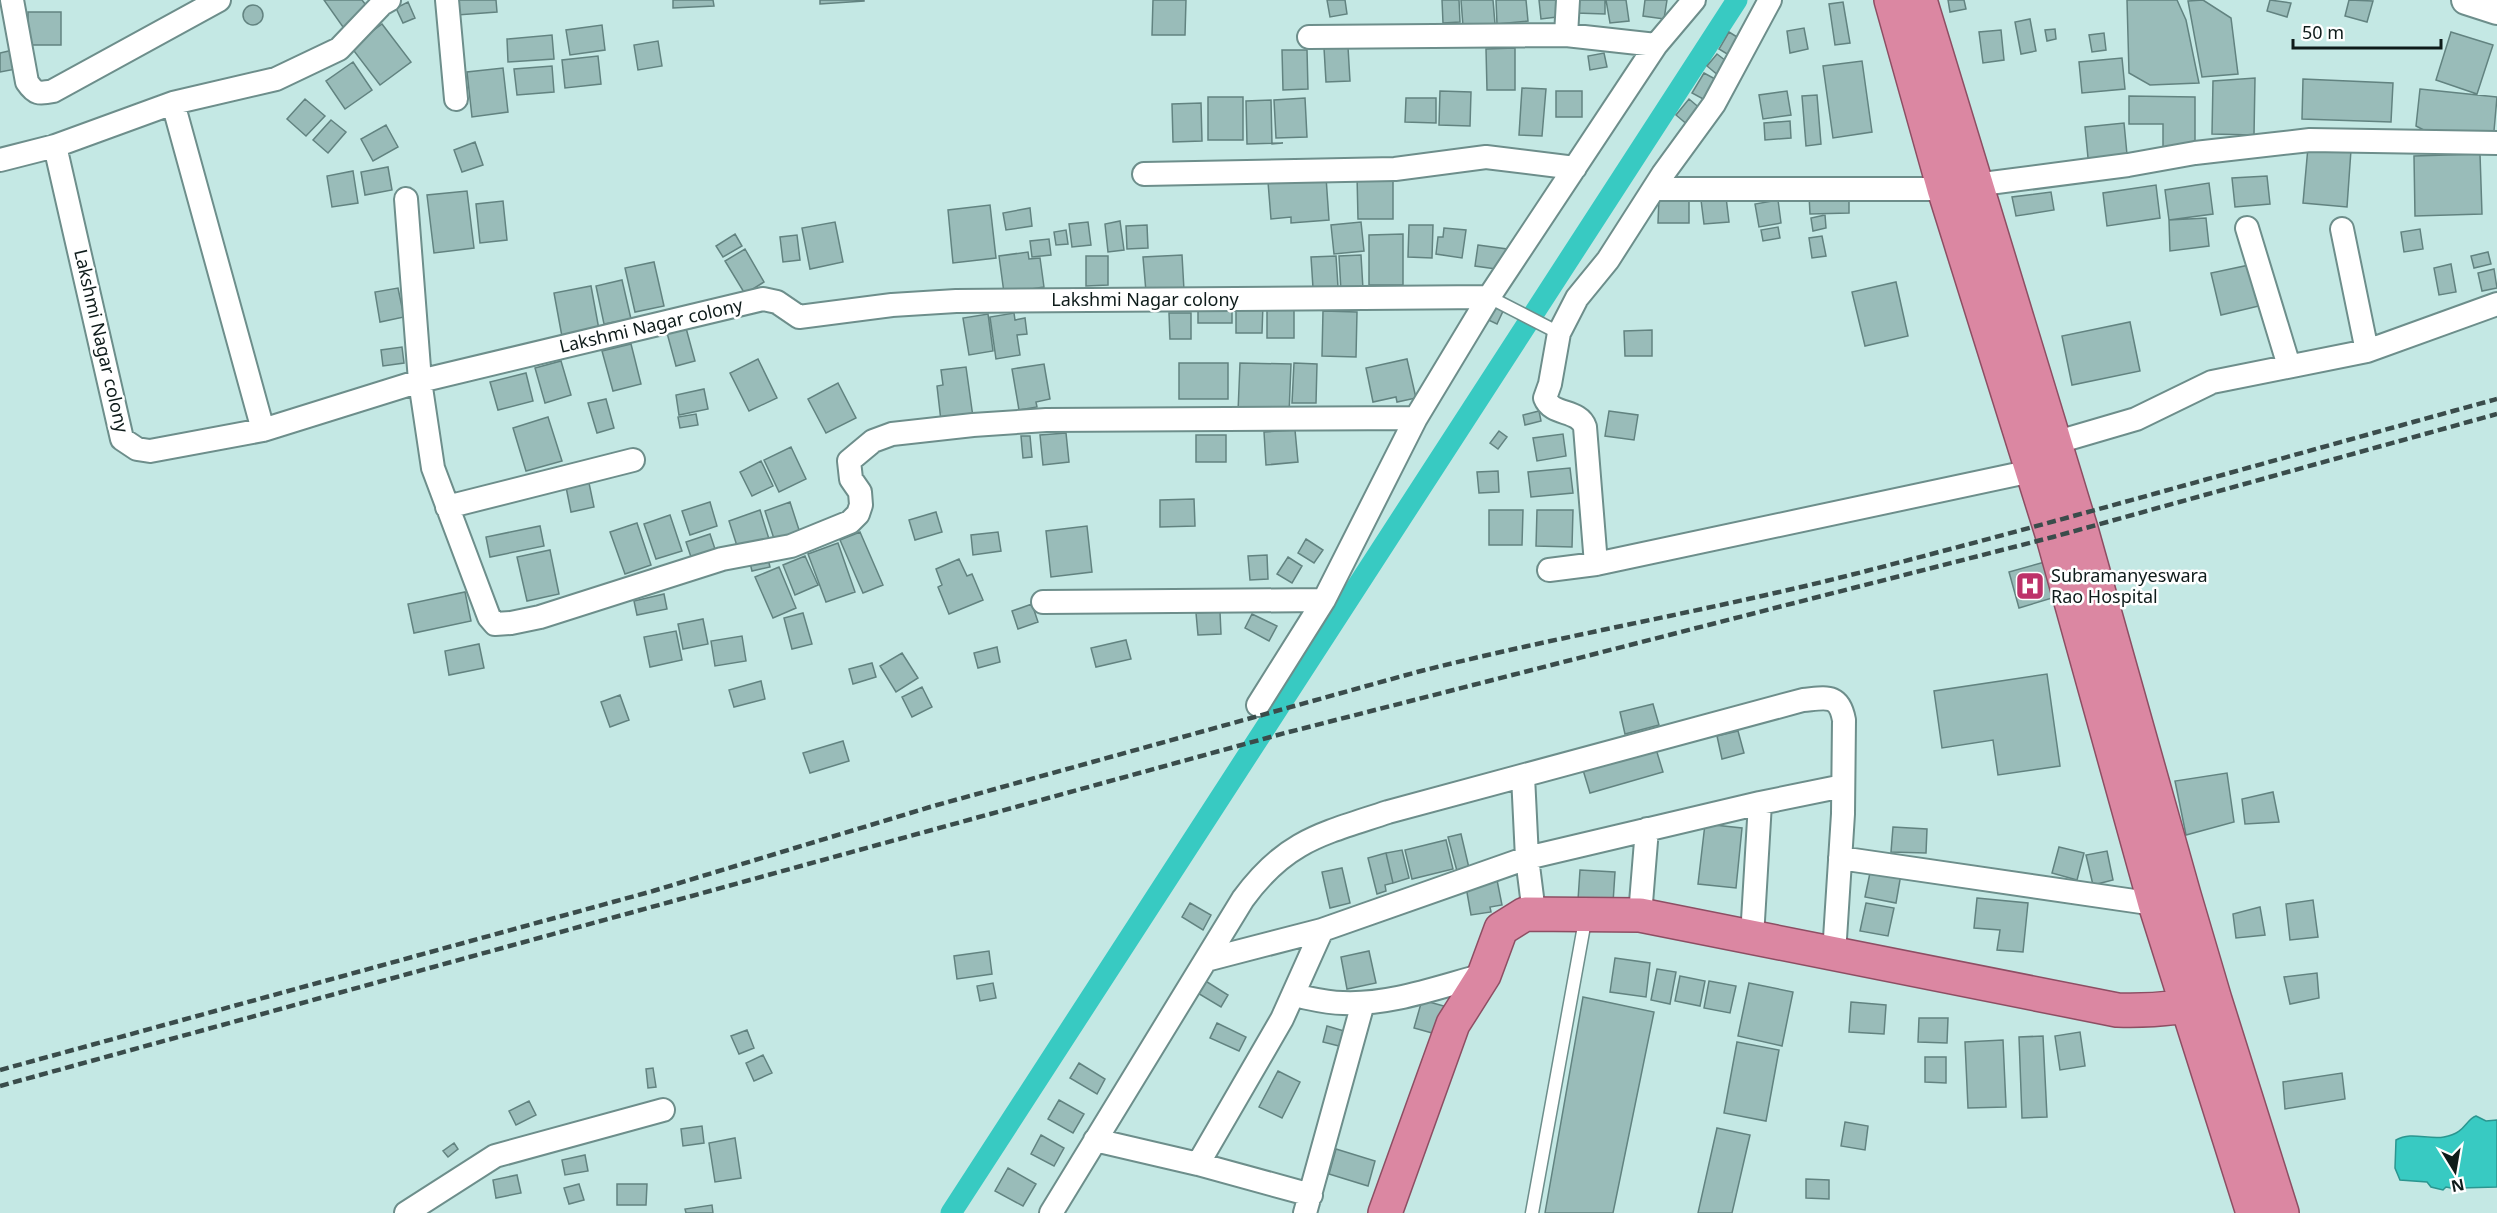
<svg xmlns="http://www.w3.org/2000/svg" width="2497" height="1213" font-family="'Noto Sans',sans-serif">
  <rect width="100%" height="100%" fill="#c4e8e4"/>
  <!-- water -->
  <path fill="#38cac2" stroke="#2b9690" stroke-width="1.5" d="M2476,1116l10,5 11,-1v67l-37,1 -6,4 -3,-4 -5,-1 -3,3 -12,-3 -4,-5 -27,-2 -5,-12 1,-28c15,-9 32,0 48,-3 22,-4 21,-17 32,-21z"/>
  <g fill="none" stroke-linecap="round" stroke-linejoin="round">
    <!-- canal -->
    <path stroke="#38cac2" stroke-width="21" d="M951,1213l786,-1213"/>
  </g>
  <!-- building -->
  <path fill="#99bcb9" stroke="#628380" stroke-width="1.5" d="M324,0h38l7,9 -26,18z
    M456,0h40l1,12 -40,3z
    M673,0h40l1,6 -41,2z
    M820,0h44v1l-44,3z
    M1153,0h33l-1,35h-33z
    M1327,0h18l2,14 -17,3z
    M1442,0h17l1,22 -17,1z
    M1461,0h32l2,24 -32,2z
    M1496,0h30l2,21 -31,3z
    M1539,0h24l2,16 -24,3z
    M1576,0h29v14l-29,-1z
    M1606,0h20l3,21 -19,2z
    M1645,0h22l-3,19 -21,-3z
    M1948,0h16l2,9 -16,3z
    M2127,0h50l9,20 13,63 -49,2 -21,-12z
    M2203,0l28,18 7,56 -36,3 -14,-76z
    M2270,0l21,3 -4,14 -20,-6z
    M2349,0l24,1 -6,21 -22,-6z
    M408,2l7,16 -12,5 -7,-15z
    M1843,2l7,41 -15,2 -6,-41z
    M243 15a10 10 0 1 1 20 0a10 10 0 1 1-20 0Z
    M28,12h33v33h-33z
    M2030,19l6,32 -15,3 -6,-32z
    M382,24l29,38 -31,23 -29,-38z
    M602,25l3,25 -35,5 -4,-25z
    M1804,28l4,21 -18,4 -3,-22z
    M2055,29l1,10 -9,2 -2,-11z
    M2001,30l3,30 -21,3 -4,-31z
    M1729,32l13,8 -10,17 -13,-8z
    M2451,32l42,13 -16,49 -41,-14z
    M2104,33l2,17 -14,2 -3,-17z
    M552,35l2,24 -46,3 -1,-23z
    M658,41l4,25 -24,4 -4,-25z
    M1348,47l2,34 -24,1 -2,-34z
    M1515,48v42h-28l-1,-41z
    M13,50l3,19 -16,3v-19z
    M1282,50h25l1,39 -25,1z
    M1604,53l3,14 -17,3 -2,-14z
    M1717,54l13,10 -11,12 -12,-10z
    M598,56l3,28 -36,4 -3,-28z
    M2122,58l3,31 -43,4 -3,-31z
    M1862,61l10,71 -39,6 -10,-72z
    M353,62l19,28 -27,19 -19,-28z
    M552,66l2,26 -37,3 -3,-26z
    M503,68l5,44 -36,5 -5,-45z
    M1704,73l13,7 -12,20 -13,-7z
    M2255,78l-1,57 -42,-1 1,-53z
    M2303,79l90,4 -2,39 -89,-3z
    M1522,88l24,1 -4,47 -23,-1z
    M2420,89l77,8 -4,45 -56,-5 -21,-11z
    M1440,91l31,1 -1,34 -31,-1z
    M1556,91h26v26h-26z
    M1787,91l4,24 -28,4 -4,-24z
    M1817,95l4,49 -15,2 -4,-50z
    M2129,96l66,1v56h-32v-29h-34z
    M1208,97h35v43h-35z
    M1305,98l2,39 -31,1 -2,-38z
    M1406,98h30v25l-31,-1z
    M305,99l20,17 -19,20 -19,-17z
    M1689,99l13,11 -13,16 -13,-11z
    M1271,100l1,44 11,-1 -36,1 -1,-43z
    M1201,103l1,38 -29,1 -1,-38z
    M331,120l15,12 -18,21 -15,-13z
    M1790,121l1,17 -26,2 -1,-17z
    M2124,123l4,42 -39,3 -4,-41z
    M386,125l12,22 -25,14 -12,-22z
    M475,142l8,23 -21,7 -8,-22z
    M2308,147l43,3 -4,57 -44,-4z
    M2480,154l2,60 -67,2 -1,-60z
    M388,167l4,23 -27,5 -4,-23z
    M353,171l5,32 -26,4 -5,-31z
    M1393,174v45h-35l-1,-44z
    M2267,176l3,28 -35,3 -3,-29z
    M1326,177l3,43 -38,3v-6l-20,2 -3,-37z
    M2209,183l4,31 -44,6 -4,-30z
    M2156,185l4,33 -53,8 -4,-33z
    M467,191l7,57 -40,5 -7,-58z
    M2051,192l3,18 -38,6 -4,-19z
    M1849,194v19l-39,1 -1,-19z
    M1659,197h30v26h-31z
    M1726,197l3,25 -25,2 -3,-24z
    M1778,200l3,23 -22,4 -4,-23z
    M503,201l4,39 -27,3 -4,-39z
    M990,205l6,53 -43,5 -5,-53z
    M1030,208l2,18 -26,4 -3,-17z
    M1825,215l1,13 -13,3 -2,-13z
    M2206,218l3,28 -39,5 -1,-31z
    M1120,221l4,29 -16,2 -3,-28z
    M835,222l8,40 -33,7 -8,-41z
    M1088,222l3,23 -19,2 -3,-23z
    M1361,222l3,29 -30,3 -3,-29z
    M1147,225l1,23 -21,1 -1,-23z
    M1409,225h24l-1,33 -24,-1z
    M1778,227l2,11 -17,3 -2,-11z
    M1444,228l22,2 -4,28 -26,-4 2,-17h5z
    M2420,229l3,20 -19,3 -3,-20z
    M1066,230l2,14 -12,1 -2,-13z
    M735,234l7,12 -19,11 -7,-11z
    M1403,234v51h-34v-50z
    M797,235l3,25 -17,2 -3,-25z
    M1822,236l4,20 -14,2 -3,-20z
    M1049,239l2,16 -19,2 -2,-16z
    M1478,245l29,4 -4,21 -28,-4z
    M745,249l19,33 -19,12 -20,-33z
    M1028,252l1,7 11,-1 4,29 -40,6 -5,-37z
    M2488,252l3,12 -17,4 -3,-12z
    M1182,255l2,35 -38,2 -3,-35z
    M1361,255l2,34 -22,2 -2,-35z
    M1086,256h22v29l-22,1z
    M1336,256l2,31 -25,1 -2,-31z
    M654,262l10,44 -29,6 -10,-44z
    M2254,264l9,41 -42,10 -10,-42z
    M2451,264l5,28 -17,3 -5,-27z
    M2494,269l3,19 -15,3 -4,-18z
    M622,280l9,39 -27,5 -8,-38z
    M1896,282l12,54 -43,10 -13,-54z
    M591,286l9,49 -37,7 -9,-49z
    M398,288l6,29 -24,5 -5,-30z
    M1492,303l12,6 -7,15 -13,-6z
    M1236,304h27l-1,29h-26z
    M1198,306h34v17h-34z
    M1267,310h27v28h-27z
    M1323,311l34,1 -1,45 -34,-1z
    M1014,313l1,7 10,-2 2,16 -10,1 3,20 -24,4 -6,-42z
    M1169,313h22v26h-21z
    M988,314l5,37 -24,4 -6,-37z
    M2130,322l10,49 -68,14 -10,-49z
    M686,328l9,33 -19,5 -9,-33z
    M1652,330v26h-27l-1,-25z
    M631,344l10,40 -28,7 -11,-40z
    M402,347l2,16 -21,3 -2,-16z
    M758,359l19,39 -28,13 -19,-38z
    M1407,359l9,39 -19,4 -1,-5 -23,5 -7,-34z
    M561,361l10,34 -26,8 -10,-35z
    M1179,363h49v36h-49z
    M1240,363l51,1 -2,50 -51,-2z
    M1294,363l23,1 -1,39h-24z
    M1044,364l6,35 -14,3 1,5 -18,3 -7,-41z
    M966,367l7,50 -32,4 -4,-35 6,-1 -2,-15z
    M526,373l7,28 -35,9 -8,-28z
    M838,383l18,35 -30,15 -18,-34z
    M704,389l4,20 -29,6 -3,-20z
    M606,399l8,29 -17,5 -9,-30z
    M1539,411l2,10 -16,4 -2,-10z
    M1609,411l29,4 -4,25 -29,-4z
    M696,414l2,11 -18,3 -2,-11z
    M548,417l14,44 -36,10 -13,-43z
    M1295,430l3,32 -32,3 -2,-33z
    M1499,431l8,6 -9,12 -8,-6z
    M1066,433l3,29 -26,3 -3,-30z
    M1563,434l3,22 -29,5 -4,-23z
    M1196,435h30v27h-30z
    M1021,436h9l2,21 -9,1z
    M791,447l15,32 -27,13 -15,-32z
    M761,461l12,25 -21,10 -12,-24z
    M1570,468l3,25 -42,4 -3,-25z
    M1498,471l1,21 -20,1 -2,-21z
    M589,483l5,24 -23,5 -5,-25z
    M1194,499l1,27 -35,1v-27z
    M710,502l7,24 -27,9 -8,-24z
    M790,502l11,34 -25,9 -11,-34z
    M760,510l9,29 -31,10 -9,-28z
    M1489,510h34l-1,35h-33z
    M1537,510h36l-1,37 -36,-1z
    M936,512l6,20 -27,8 -6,-20z
    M670,515l12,36 -26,8 -12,-35z
    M637,523l14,42 -26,9 -15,-42z
    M540,526l4,20 -54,11 -4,-20z
    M1087,526l5,46 -41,5 -5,-46z
    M860,532l23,53 -20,8 -23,-53z
    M998,532l3,19 -28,4 -2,-20z
    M710,534l6,18 -24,8 -6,-18z
    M1306,539l17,11 -9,13 -16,-10z
    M838,543l17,49 -29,10 -18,-48z
    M550,550l9,44 -32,7 -10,-44z
    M767,555l3,12 -18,4 -3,-12z
    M1267,555l1,24 -18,1 -2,-24z
    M805,556l13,29 -23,10 -12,-30z
    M1288,557l14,9 -10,17 -15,-9z
    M959,559l8,17 5,-2 11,26 -34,14 -11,-27 4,-2 -6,-16z
    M2052,560l10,35 -43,13 -10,-36z
    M779,567l17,41 -23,10 -18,-41z
    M465,592l6,29 -57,12 -6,-29z
    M664,594l3,15 -30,6 -3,-14z
    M1032,604l6,18 -20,7 -6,-18z
    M1220,612l1,22 -23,1 -2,-22z
    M803,613l9,31 -20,5 -8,-31z
    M1252,614l25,12 -8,15 -24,-13z
    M703,619l5,25 -25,5 -5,-25z
    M676,631l6,29 -32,7 -6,-30z
    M742,636l4,25 -31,5 -4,-25z
    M1126,640l5,19 -35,8 -5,-19z
    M479,644l5,24 -35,7 -4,-24z
    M997,647l3,15 -22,6 -4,-15z
    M902,653l16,25 -22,14 -16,-26z
    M872,663l4,14 -23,7 -4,-15z
    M2047,674l13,92 -62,9 -5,-35 -51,8 -8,-57z
    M761,681l4,18 -31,8 -5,-17z
    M922,687l10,20 -20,10 -10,-20z
    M620,695l9,25 -19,7 -9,-25z
    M1653,704l6,21 -34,9 -5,-22z
    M1738,731l6,22 -22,6 -5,-23z
    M843,741l6,20 -39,12 -7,-20z
    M1656,749l7,23 -73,21 -7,-23z
    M2227,773l7,49 -48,13 -11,-54z
    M2273,792l6,30 -34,2 -3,-25z
    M1705,824l37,4 -6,60 -38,-4z
    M1893,827l34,2 -1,24 -35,-1z
    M1461,834l8,34 -12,3 -9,-34z
    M1446,840l7,29 -41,10 -7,-29z
    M2059,847l25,6 -7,27 -25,-7z
    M1402,850l7,28 -16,5 -7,-30z
    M2107,851l6,29 -20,5 -7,-30z
    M1386,853l7,30 -8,2 1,6 -9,3 -9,-36z
    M1342,868l8,35 -20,5 -8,-36z
    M1871,868l30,6 -5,29 -31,-6z
    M1580,870l35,2 -2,31 -35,-3z
    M1497,880l5,25 -12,2 1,5 -20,3 -5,-28z
    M1977,898l51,5 -5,49 -26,-2 3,-20 -26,-2z
    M2313,900l5,37 -28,3 -4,-36z
    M1190,903l21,12 -8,15 -21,-13z
    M1866,903l28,5 -6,28 -28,-5z
    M2260,907l5,28 -29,3 -3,-24z
    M989,951l3,23 -35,5 -3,-23z
    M1369,951l7,32 -29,6 -6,-32z
    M1615,958l35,5 -4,34 -36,-5z
    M1657,969l19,3 -6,32 -19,-4z
    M2317,973l2,25 -29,6 -6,-27z
    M1680,976l25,5 -5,25 -25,-5z
    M1204,980l24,15 -7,12 -25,-15z
    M1709,981l27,5 -6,27 -26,-5z
    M993,983l3,15 -16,3 -3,-15z
    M1749,983l44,9 -11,54 -44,-10z
    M1583,997l71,15 -41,201h-68z
    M1422,1000l29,8 -8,28 -29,-8z
    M1851,1002l35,3 -2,29 -35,-2z
    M1919,1018h29l-1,25 -29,-1z
    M1217,1023l29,14 -7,14 -29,-13z
    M1327,1026l24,7 -4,15 -24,-6z
    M747,1030l7,18 -15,6 -8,-18z
    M2080,1032l5,34 -25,4 -5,-34z
    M2043,1036l4,81 -25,1 -3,-81z
    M2003,1040l3,67 -38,1 -3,-66z
    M1737,1042l42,8 -13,71 -42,-8z
    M763,1055l9,18 -18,8 -8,-18z
    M1925,1057h21v26l-21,-1z
    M1079,1063l26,16 -8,15 -27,-16z
    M653,1068l3,19 -8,1 -2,-19z
    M1278,1071l22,11 -18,36 -23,-11z
    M2342,1073l3,26 -60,10 -2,-27z
    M1059,1100l25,14 -11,19 -25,-14z
    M529,1101l7,14 -20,10 -7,-14z
    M1845,1122l23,4 -3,24 -24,-4z
    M702,1126l2,17 -21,3 -2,-17z
    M1717,1128l33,7 -18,78h-34z
    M1041,1135l23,13 -10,18 -23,-12z
    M735,1138l6,40 -26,4 -6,-39z
    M454,1143l4,6 -10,8 -5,-6z
    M1336,1149l39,12 -7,25 -39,-12z
    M585,1155l3,16 -23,4 -3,-15z
    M1008,1168l28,16 -13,22 -28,-15z
    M517,1175l4,18 -25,5 -3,-18z
    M1806,1179l23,1v19l-23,-1z
    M579,1184l5,16 -15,4 -5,-16z
    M617,1184h30l-1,21h-29z
    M712,1205l1,8h-27l-1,-4z"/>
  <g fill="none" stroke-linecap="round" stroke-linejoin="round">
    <!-- service casing -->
    <g stroke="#6d8e8b" stroke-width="15">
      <path id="service" d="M1489,297l70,36
        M1532,1213l54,-298"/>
    </g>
    <!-- minor casing -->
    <g stroke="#6d8e8b" stroke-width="26">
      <path id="minor" d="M12,0l15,82c8,12 12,12 26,9l166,-91
        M447,0l9,99
        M1566,35l2,-35
        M1309,37l257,-2 90,10
        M173,103l90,327
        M55,146l67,293 15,10 13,2 113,-21 157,-49 343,-82 14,3 22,15 93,-12 64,-4 533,-4
        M0,160l55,-14 118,-43 103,-24 63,-30 43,-45 7,-4
        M1144,174l251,-5 91,-12 89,11
        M1654,189h290l184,-24 67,-12 115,-13 187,3
        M406,199l14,182 13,87 56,149 6,7 16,-1 29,-6 182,-58 69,-13 59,-24 8,-8 3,-9 -1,-13 -9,-13 -2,-18 24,-20 19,-7 81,-9 73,-5 370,-2
        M2247,228l42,138
        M2342,229l25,122
        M2054,443l82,-24 76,-37 155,-31 130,-47
        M447,507l186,-47
        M1596,564l-11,-137c-6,-18 -33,-11 -40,-29l5,-14 9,-51 18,-35 31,-38 55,-86 51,-70 56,-104
        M1549,570l47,-6 436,-93
        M1043,602l281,-2
        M1258,705l66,-105 92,-182 73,-121 167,-252 38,-45
        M1523,776l4,82 7,55
        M1840,858l315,46
        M1640,915l7,-86
        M1752,937l8,-134
        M1206,960l116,-30 205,-72 233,-55 83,-17
        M1293,995c16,3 33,8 50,8 48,2 95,-16 141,-28
        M1095,1140l103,24 113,31
        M1198,1164l84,-145 40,-89
        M406,1213l89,-57 168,-46
        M1051,1213l192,-314c43,-59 79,-65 145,-87l415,-112c23,-2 36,-7 41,20l-1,94 -9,140
        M1305,1213l58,-210"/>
    </g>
    <!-- tertiary casing -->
    <g stroke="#6d8e8b" stroke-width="32">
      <path id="tertiary" d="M2466,0l31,10"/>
    </g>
    <!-- trunk casing -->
    <g stroke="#8d4e63" stroke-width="36">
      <path id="trunk" d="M1891,0l53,189 109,348 102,367 98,309
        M2215,1000l67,213
        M1385,1213l68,-189 31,-49 17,-46 24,-15 115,1 477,95c35,1 65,-1 98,-10l-31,-105 -103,-366 -161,-529"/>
    </g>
    <!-- service -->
    <use href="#service" stroke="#fff" stroke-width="12"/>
    <!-- minor -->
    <use href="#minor" stroke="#fff" stroke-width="22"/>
    <!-- tertiary -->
    <use href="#tertiary" stroke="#fff" stroke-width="28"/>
    <!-- trunk -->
    <use href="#trunk" stroke="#db87a2" stroke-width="33"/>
    <!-- rail -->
    <path stroke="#3a4c4b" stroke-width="4.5" stroke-dasharray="9 4.5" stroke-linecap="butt" d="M0,1070l653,-179 277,-84 487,-135c150,-38 303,-63 453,-102 210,-54 418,-114 627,-171
      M0,1086l1285,-353 768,-196 444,-123"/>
  </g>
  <!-- icons -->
  <defs>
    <g id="hospital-square" transform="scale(1.5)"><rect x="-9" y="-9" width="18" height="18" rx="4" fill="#bd3269" stroke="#fff"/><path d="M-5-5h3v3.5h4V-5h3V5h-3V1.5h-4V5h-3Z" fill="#fff"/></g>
  </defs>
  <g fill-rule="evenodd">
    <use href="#hospital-square" x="2030" y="586"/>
  </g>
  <g text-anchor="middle" stroke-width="5" stroke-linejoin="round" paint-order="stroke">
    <!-- street labels -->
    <g font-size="18" fill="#0e1b1a" stroke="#fff">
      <text x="1145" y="306">Lakshmi Nagar colony</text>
      <text transform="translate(651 326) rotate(-13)" y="6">Lakshmi Nagar colony</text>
      <text transform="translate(101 341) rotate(77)" y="6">Lakshmi Nagar colony</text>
    </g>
    <!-- poi labels -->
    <g font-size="18" fill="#0e1b1a" stroke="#fff" text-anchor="start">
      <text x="2051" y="582">Subramanyeswara<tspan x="2051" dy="21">Rao Hospital</tspan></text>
    </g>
  </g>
  <!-- north arrow -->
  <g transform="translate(2455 1171) rotate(169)" stroke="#ffffff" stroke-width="4.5" paint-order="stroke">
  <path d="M0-4.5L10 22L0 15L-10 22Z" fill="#0e1b1a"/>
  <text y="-9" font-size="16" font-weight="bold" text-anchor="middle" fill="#0e1b1a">N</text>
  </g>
  <!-- scale -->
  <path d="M2293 39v9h148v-9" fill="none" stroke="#0e1b1a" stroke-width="3"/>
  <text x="2302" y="39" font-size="18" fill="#0e1b1a" stroke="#ffffff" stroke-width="4.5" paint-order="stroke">50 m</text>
</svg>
